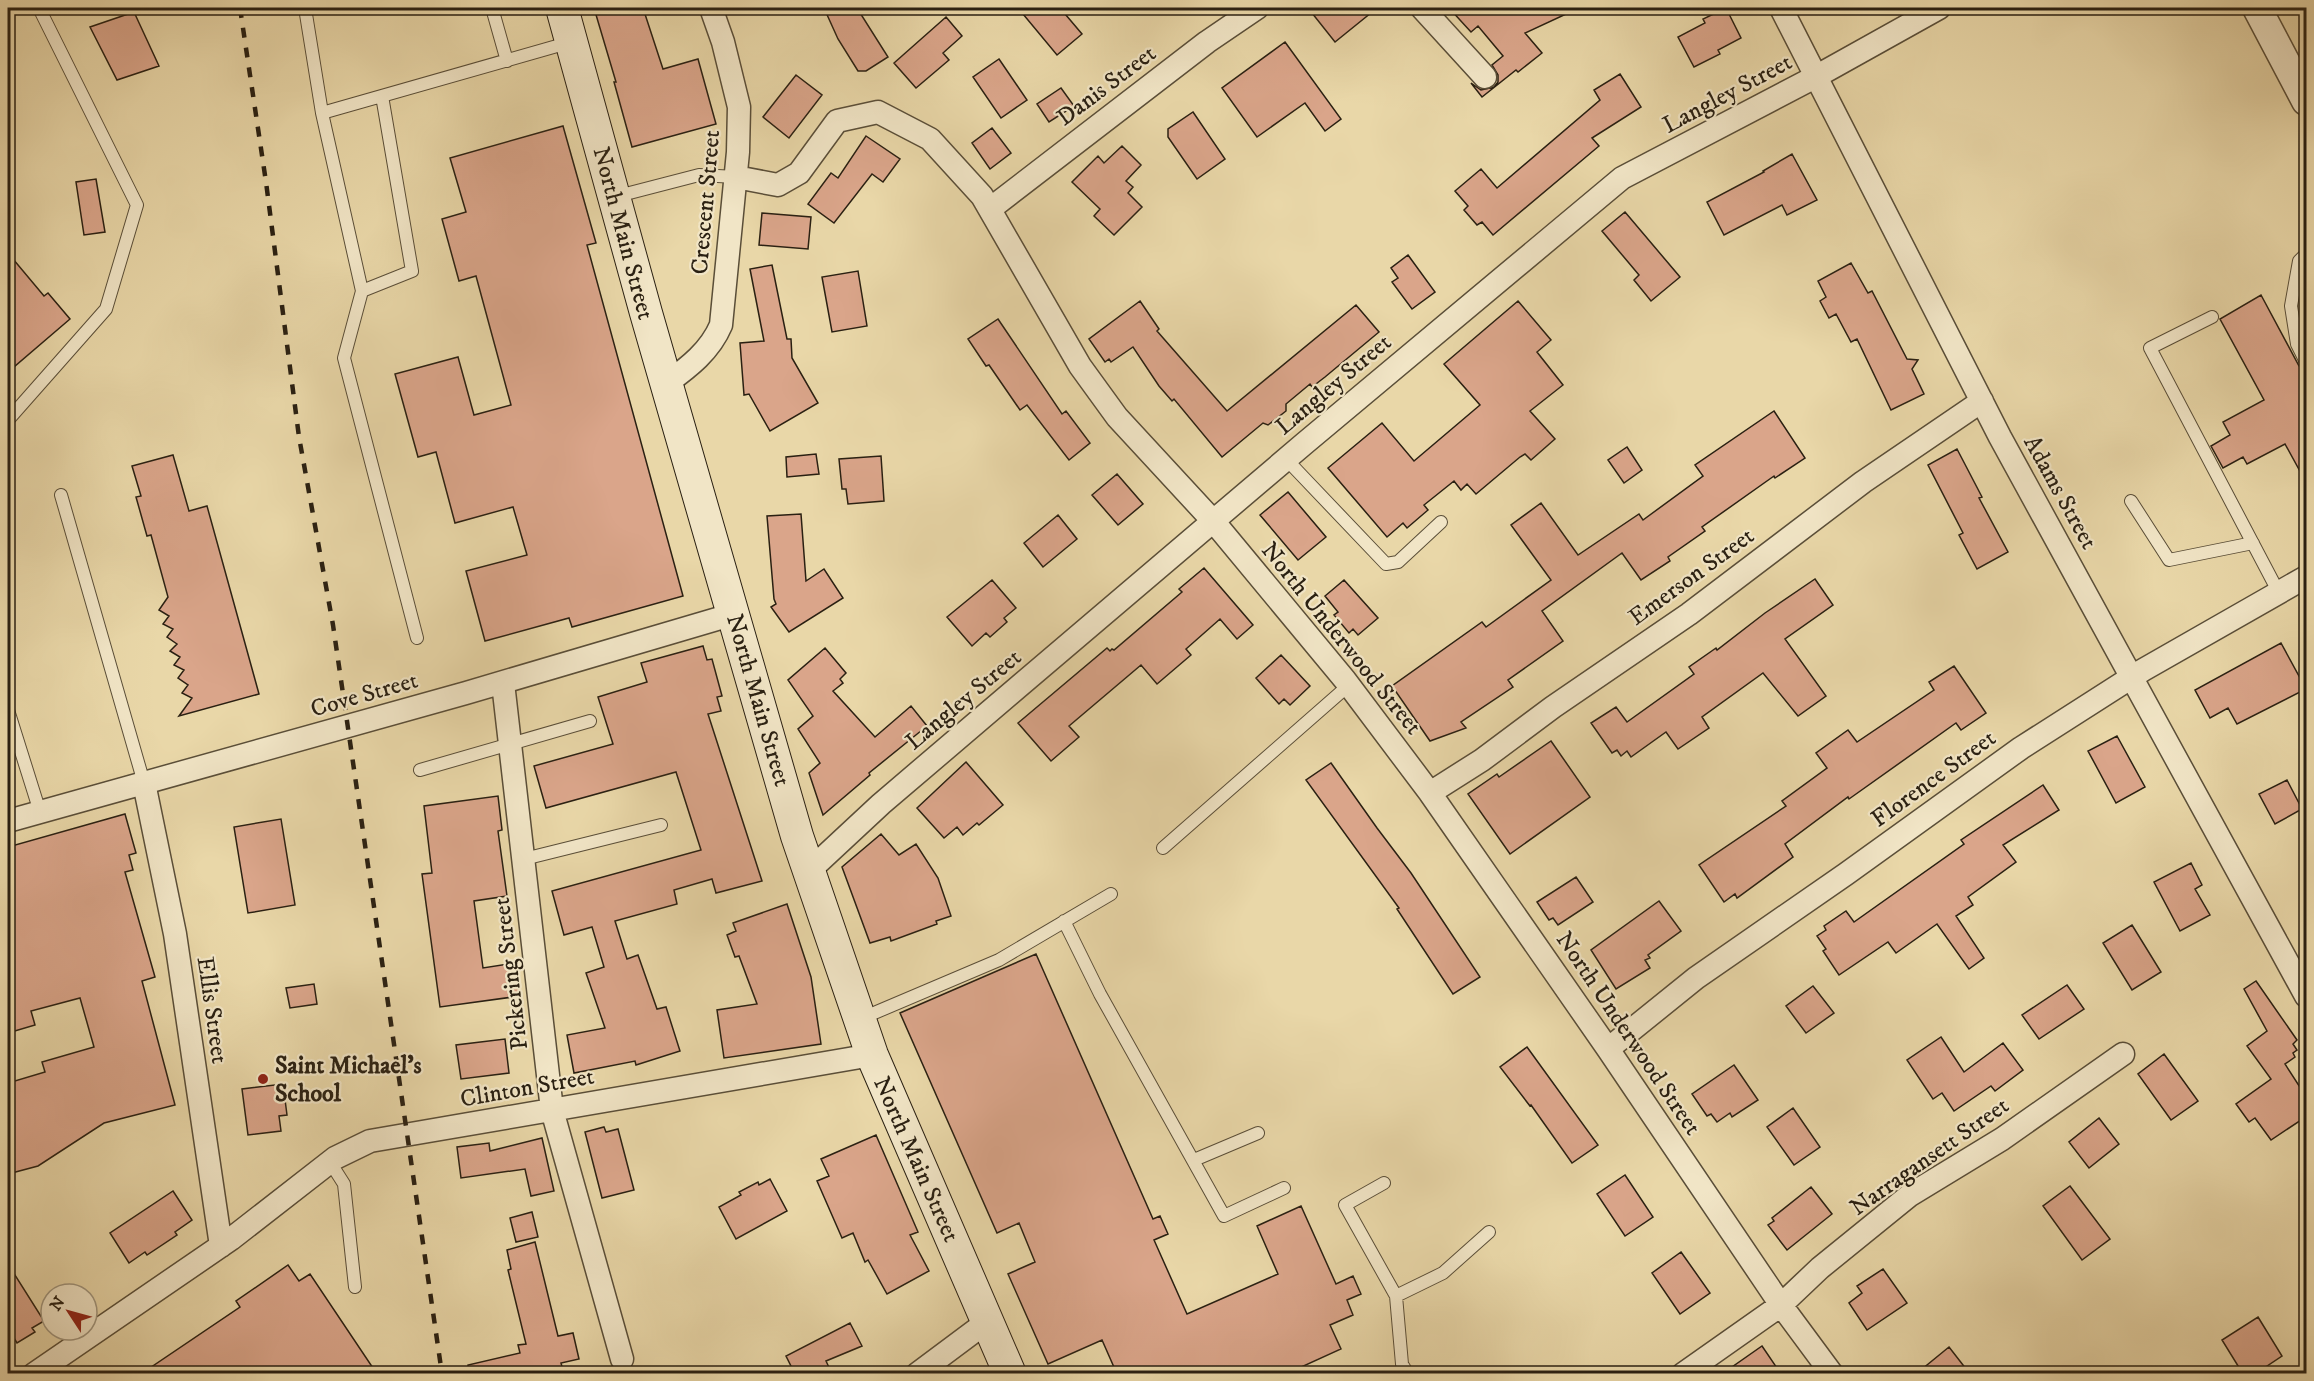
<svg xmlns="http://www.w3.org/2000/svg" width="2314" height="1381" font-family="'IM FELL DW Pica',serif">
  <rect width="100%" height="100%" fill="#e9d7a8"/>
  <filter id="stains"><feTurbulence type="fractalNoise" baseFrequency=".00333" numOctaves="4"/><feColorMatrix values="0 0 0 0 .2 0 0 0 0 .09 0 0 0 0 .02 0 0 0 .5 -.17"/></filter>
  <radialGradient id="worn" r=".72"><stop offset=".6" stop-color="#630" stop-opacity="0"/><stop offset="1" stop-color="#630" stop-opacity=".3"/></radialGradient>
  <!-- building -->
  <path fill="#daa58a" stroke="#2a2012" stroke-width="1.5" d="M594,8h49l20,61 35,-10 18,65 -84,23 -18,-65h2z
    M824,8h33l31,49 -22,14h-8l-20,-32z
    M1018,8h42l22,26 -25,21z
    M1308,8h69l-42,34z
    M1449,8h130l-54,25 17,20 -24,19 -2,-2 -34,27 -11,-14 10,7 13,-3 4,-5v-7l-6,-10 11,-9 -25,-30 -7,6z
    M1726,8l15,30 -23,12 2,4 -26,13 -16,-30 27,-14 -2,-4z
    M134,12l25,54 -42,14 -27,-53z
    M946,17l16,19 -19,17 6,7 -33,28 -22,-25z
    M1285,42l56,77 -16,12 -20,-28 -48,34 -35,-49z
    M999,59l28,41 -26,18 -28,-41z
    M1620,74l21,33 -49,31 7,8 -106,89 -11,-13 -5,3 -13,-15 4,-4 -13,-15 26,-22 16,19 103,-88 -6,-10z
    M796,75l26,20 -33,43 -26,-21z
    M1061,88l13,18 -25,16 -12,-18z
    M1193,112l32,47 -28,20 -29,-42v-8z
    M563,126l33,117 -9,2 96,351 -111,31 -3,-9 -84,23 -19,-70 61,-16 -14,-48 -58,16 -19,-71 -18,5 -23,-83 63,-17 16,58 37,-10 -35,-129 -17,5 -17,-62 24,-7 -16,-54z
    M992,128l19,25 -21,16 -18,-26z
    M866,136l34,23 -17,23 -11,-8 -38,49 -26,-19 23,-31 7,5z
    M1122,146l19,19 -15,16 7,6 -5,6 14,14 -28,28 -20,-19 6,-7 -28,-27 26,-26 6,7z
    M1792,154l25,46 -30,15 -5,-10 -58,30 -17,-33 57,-30 -1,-1z
    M96,179l9,53 -21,3 -8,-53z
    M1625,212l55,65 -29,24 -17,-21 5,-5 -37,-44z
    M762,213l49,4 -3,32 -49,-4z
    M8,253l36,43 4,-3 22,26 -62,53z
    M1408,255l27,37 -23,17 -20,-27 6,-4 -7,-10z
    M1851,263l17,30 4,-2 35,68 11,1 -6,9 12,25 -33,16 -34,-71 -6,3 -15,-28 -7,4 -9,-17 6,-4 -8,-16z
    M772,265l15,74h4l1,19 26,45 -48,28 -21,-37 -5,1 -4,-52 24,-2 -14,-72z
    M858,271l9,55 -35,6 -10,-55z
    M2261,295l38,71 8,4v114l-22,-40 -38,20 -4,-7 -20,11 -12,-22 19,-11 -7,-13 41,-22 -44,-81z
    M1140,301l19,28 -2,2 70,80 129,-106 23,27 -54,45 -13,10 -2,-3 -24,20v7l-18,14 -5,-2 -41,34 -48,-58 -2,2 -13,-15 -26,-39 -22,15 -2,-3 -4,3 -16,-23z
    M1518,301l33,39 -14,12 26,33 -33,26 25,28 -24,21 -6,-6 -5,3 -44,37 -9,-10 -6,6 -7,-9 -30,24 4,5 -21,18 -4,-5 -16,14 -59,-69 54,-45 32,38 66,-56 -36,-41z
    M998,319l64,95 4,-3 24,32 -21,17 -42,-55 -7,5 -31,-45 -3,1 -18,-27z
    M1774,411l31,47 -30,20 -1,-2 -72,51 3,4 -37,26 2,4 -29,19 -19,-27 -80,58 21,30 -55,39 5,7 -52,35 5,6 -36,13 -38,-55 90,-64 4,5 65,-47 -40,-55 30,-22 37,52 61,-41 4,6 60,-44 -8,-11z
    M1627,447l15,23 -18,13 -16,-23z
    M1957,449l25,48 -3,1 29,54 -31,17 -18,-34 4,-2 -35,-68z
    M816,454l3,20 -32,3 -1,-20z
    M173,455l16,56 18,-5 52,188 -80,22 13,-18 -10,-5 6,-8 -10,-7 6,-8 -10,-5 6,-8 -10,-6 7,-7 -10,-7 6,-8 -10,-5 6,-8 -10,-6 9,-13 -17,-62 -4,1 -11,-39 5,-1 -9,-30z
    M881,456l3,45 -36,3 -2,-15h-4l-3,-30z
    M1117,474l26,30 -25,21 -26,-30z
    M1288,492l38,45 -28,23 -38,-45z
    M801,514l5,67 18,-12 19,29 -54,34 -18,-25 5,-3 -2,-5 -7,-83z
    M1058,515l19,24 -34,28 -19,-24z
    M1204,568l49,57 -16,14 -17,-20 -34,30 5,6 -34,29 -16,-19 -72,61 10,11 -28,24 -33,-38 89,-75 3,3 2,-2 2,1 68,-58 -3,-3z
    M1815,579l18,26 -48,34 41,57 -28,20 -35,-43 -61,44 7,11 -31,21 -12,-17 -35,25 -4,-6 -6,5 -4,-6 -5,3 -21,-30 25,-16 11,15 67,-48 -5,-7 27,-19 1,2 48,-37z
    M992,580l24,28 -12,10 3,4 -17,15 -4,-4 -14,13 -25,-29z
    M1344,580l34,38 -20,17 -5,-6 -4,4 -15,-18 4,-3 -13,-16z
    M2281,643l25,46 -69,35 -9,-16 -18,10 -15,-28z
    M703,646l4,14 5,-1 10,37 -5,1 4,14 -13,3 54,167 -46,12 -4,-14 -38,11 3,14 -62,17 12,38 11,-4 19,54 9,-2 14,44 -44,14 -1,-4 -61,12 -7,-38 38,-7 -19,-55 18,-6 -12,-40 -28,8 -12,-44 149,-41 -25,-78 -130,36 -12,-42 79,-22 -15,-47 49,-15 -6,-19z
    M825,648l21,25 -6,6 3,4 -10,8 42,46 36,-31 16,20 -58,47 1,2 -47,40 -14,-42 11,-10 -22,-34 15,-13 -25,-36z
    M1281,655l29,31 -20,19 -6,-6 -5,5 -23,-26z
    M1954,666l32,47 -25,17 -5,-7 -107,76 -1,-2 -63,47 8,13 -56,41 -2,-4 -11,8 -25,-37 87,-59 -4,-5 45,-33 -11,-15 32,-23 9,12 77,-52 -5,-8z
    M2117,736l28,51 -29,16 -28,-52z
    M1551,741l39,56 -80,57 -42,-60 29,-20 2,3z
    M966,762l37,43 -24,20 -2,-2 -14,12 -6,-8 -13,11 -27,-30z
    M1331,763l46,65 34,45 69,104 -27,17 -56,-85 2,-1 -93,-128z
    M2287,780l15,29 -27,15 -16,-30z
    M2043,785l16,25 -56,35 13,17 -48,35 5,8 -17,11 28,42 -15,11 -32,-45 -41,29 -8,-11 -49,33 -16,-24 3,-2 -9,-13 9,-6 -2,-4 22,-15 8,11 110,-78 -3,-4z
    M498,796l4,34 -4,1 9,65 -33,5 9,67 32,-5 5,33 -80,11 -18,-133 10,-1 -8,-67z
    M125,814l11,39 -7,2 4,15 -8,2 30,105 -13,4 33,124 -71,18 -66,43 -30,8v-91l37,-11 -3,-10 52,-15 -14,-49 -49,13 4,14 -27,8v-186z
    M281,819l14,86 -47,8 -14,-86z
    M881,834l18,21 17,-11 22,34 13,38 -15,5 1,3 -46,17 -1,-4 -20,6 -28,-76z
    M2191,863l11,22 -7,4 15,26 -30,16 -26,-49z
    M1576,877l17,25 -35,23 -5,-7 -4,2 -12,-18z
    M1659,901l22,30 -33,24 2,3 -5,2 5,8 -34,21 -25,-39z
    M787,904l24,73 10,67 -97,14 -7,-48 40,-6 -18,-48 -4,1 -8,-22 9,-4 -3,-8z
    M2132,925l29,47 -29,18 -29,-47z
    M1036,954l117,265 7,-3 8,18 -14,6 33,74 91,-40 -21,-48 44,-20 35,78 17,-8 8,18 -14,6 6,15 -23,10 11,24 -55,25h-169l-15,-34 -54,24 -40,-90 27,-12 -16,-39 -22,10 -97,-220z
    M2256,981l41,59 -4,4 4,6 -4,3 2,4 -10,7 22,34v18l-36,24 -16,-22 -6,4 -13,-18 35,-25 -24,-33 20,-15 -23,-42z
    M314,984l3,20 -27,4 -4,-20z
    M2067,985l17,24 -45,30 -17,-24z
    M1813,986l21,27 -28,20 -20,-27z
    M1941,1037l23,35 39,-29 20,27 -28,21 -4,-5 -37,25 -12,-18 -9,6 -26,-39z
    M505,1039l4,34 -48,6 -5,-34z
    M1527,1047l71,98 -26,18 -41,-58 -1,1 -30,-39z
    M2164,1054l34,47 -27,19 -33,-46z
    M1734,1065l24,35 -26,17 -2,-4 -13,9 -6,-8 -4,2 -15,-22z
    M283,1084l4,31 -8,1 2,15 -33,4 -6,-46z
    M1793,1108l27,39 -26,18 -27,-38z
    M2099,1118l20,26 -30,24 -20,-26z
    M604,1127l2,5 12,-3 16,61 -32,8 -17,-66z
    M876,1135l42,97 -8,3 19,36 -42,23 -19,-34 -3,2 -12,-29 -11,5 -25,-57 12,-5 -8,-17z
    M542,1138l12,53 -23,5 -6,-27 -64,9 -4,-31 32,-4 1,8z
    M1625,1175l28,42 -28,19 -28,-42z
    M770,1179l17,32 -51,28 -17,-32 22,-12 -2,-3 19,-10 1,3z
    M2070,1186l40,53 -28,21 -39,-54z
    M1811,1187l21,27 -45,36 -19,-25 6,-4 -2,-3z
    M173,1191l19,29 -17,12 2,3 -30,20 -2,-3 -16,11 -19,-30z
    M532,1212l6,25 -22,5 -6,-24z
    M535,1242l23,94 15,-3 6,26 -18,4 3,11h-95l-1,-9 52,-12 -2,-8 8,-1 -18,-74 3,-1 -4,-19z
    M1681,1252l29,41 -30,21 -28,-41z
    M8,1264l36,57 -12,7 3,4 -18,11 -9,-15z
    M288,1265l11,16 11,-7 67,100h-236l99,-67 -4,-6z
    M1883,1269l24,34 -40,27 -18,-27 13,-10 -5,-7z
    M2258,1317l24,39 -27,18h-12l-21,-34z
    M850,1323l12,23 -36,15 6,13h-37l-9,-18z
    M1762,1346l19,28h-59z
    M1949,1347l21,27h-54z"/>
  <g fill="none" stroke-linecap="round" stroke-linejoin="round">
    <!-- service casing -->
    <g stroke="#5a4e38" stroke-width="14">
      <path id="service" d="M305,8l17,105
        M492,8l15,53
        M614,197l85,-22 37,2
        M2306,254l-7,7 -8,45 6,38 9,18
        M362,291l50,-20 -30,-175
        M2212,317l-62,31 129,245
        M8,420l98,-111 31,-104 -98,-197
        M1286,459l100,105 12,-2 43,-40
        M61,495l83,288
        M2131,501l38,59 84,-17
        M417,638l-73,-280 18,-67 -40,-178 249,-71
        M8,710l32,102
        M420,770l170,-49
        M1163,848l186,-163
        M524,859l137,-34
        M1064,921l36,73 124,222 60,-28
        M860,1019l139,-59 112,-66
        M1194,1160l64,-27
        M330,1162l14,22 11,103
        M1384,1183l-39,22 51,91
        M1408,1374l-6,-10 -6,-68 47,-23 46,-41"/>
    </g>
    <!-- minor casing -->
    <g stroke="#5a4e38" stroke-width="25">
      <path id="minor" d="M1422,8l63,69
        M1781,8l219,429 306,559
        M736,177l42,8 21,-12 38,-52 41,-9 52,27 52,57 98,170 37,51 97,105 131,158 85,113 178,256 173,256 51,69
        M990,209l217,-167 50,-34
        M667,383c22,-16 43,-32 54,-58l17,-173 1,-45 -16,-65 -12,-34
        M503,683l49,427 70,249
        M144,783l31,151 46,312
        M1430,793l52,-33 71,-53 136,-93 174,-132 119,-81
        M8,821l458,-128 268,-79
        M809,871l72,-67 136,-116 288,-245 317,-265 195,-102 122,-68
        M1608,1049l88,-71 150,-104 175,-126 122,-78 163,-93
        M34,1374l197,-135 104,-81 35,-17 502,-86
        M917,1374l71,-53
        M1683,1374l98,-69 39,-37 90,-73 92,-56 121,-85"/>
    </g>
    <!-- tertiary casing -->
    <g stroke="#5a4e38" stroke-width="31">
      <path id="tertiary" d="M2257,8l49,93"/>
    </g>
    <!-- secondary casing -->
    <g stroke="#2a2012" stroke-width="34">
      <path id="secondary" d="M562,8l84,305 151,523 75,219 138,319"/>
    </g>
    <!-- service -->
    <use href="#service" stroke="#f1e5c6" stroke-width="12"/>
    <!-- minor -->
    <use href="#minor" stroke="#f1e5c6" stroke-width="22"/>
    <!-- tertiary -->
    <use href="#tertiary" stroke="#f1e5c6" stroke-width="28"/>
    <!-- secondary -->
    <use href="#secondary" stroke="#f1e5c6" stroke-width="32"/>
    <!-- rail -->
    <path stroke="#2a2012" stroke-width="4.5" stroke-dasharray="10 10" stroke-linecap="butt" d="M240,8l26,174 33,255 34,188 109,749"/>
  </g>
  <!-- markers -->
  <circle fill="#8f2418" stroke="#f1e5c6" stroke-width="2" cx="263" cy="1079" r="6"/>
  <g text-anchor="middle" stroke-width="4.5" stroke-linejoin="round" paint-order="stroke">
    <!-- street labels -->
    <g font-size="24" fill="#2a2012" stroke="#f1e5c6">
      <text transform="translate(1106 85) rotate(-37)" y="8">Danis Street</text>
      <text transform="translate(1727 93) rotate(-28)" y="8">Langley Street</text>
      <text transform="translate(705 202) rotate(-85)" y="8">Crescent Street</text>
      <text transform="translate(624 233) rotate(75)" y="8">North Main Street</text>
      <text transform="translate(1333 384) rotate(-40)" y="8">Langley Street</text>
      <text transform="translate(2061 492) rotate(61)" y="8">Adams Street</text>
      <text transform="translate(1691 576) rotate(-36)" y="8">Emerson Street</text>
      <text transform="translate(1342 638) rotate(51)" y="8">North Underwood Street</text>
      <text transform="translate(364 694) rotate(-16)" y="8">Cove Street</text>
      <text transform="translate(963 699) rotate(-40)" y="8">Langley Street</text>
      <text transform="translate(759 700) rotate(74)" y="8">North Main Street</text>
      <text transform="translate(1933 778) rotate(-36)" y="8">Florence Street</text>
      <text transform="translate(510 974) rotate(-97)" y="8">Pickering Street</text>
      <text transform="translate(213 1010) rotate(82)" y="8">Ellis Street</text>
      <text transform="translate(1629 1033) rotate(56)" y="8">North Underwood Street</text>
      <text transform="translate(527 1087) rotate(-10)" y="8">Clinton Street</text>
      <text transform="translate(1929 1156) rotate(-35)" y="8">Narragansett Street</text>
      <text transform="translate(917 1159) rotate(66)" y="8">North Main Street</text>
    </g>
    <!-- poi labels -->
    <g font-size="24" font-weight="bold" fill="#2a2012" stroke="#f1e5c6" text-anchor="start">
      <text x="275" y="1073">Saint Michael's<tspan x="275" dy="28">School</tspan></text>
    </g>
  </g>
  <!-- margin -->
  <rect width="2314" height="1381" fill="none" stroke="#e9d7a8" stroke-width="30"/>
  <rect x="9" y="9" width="2296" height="1363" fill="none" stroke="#2a2012" stroke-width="3"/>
  <rect x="15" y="15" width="2284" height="1351" fill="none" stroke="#2a2012" stroke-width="1.5"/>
  <!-- north arrow -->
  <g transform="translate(69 1312) rotate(306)"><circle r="28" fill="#f1e5c6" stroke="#a1967e" stroke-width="1.5"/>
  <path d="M0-4.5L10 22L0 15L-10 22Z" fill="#8f2418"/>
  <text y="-9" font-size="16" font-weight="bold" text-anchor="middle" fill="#2a2012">N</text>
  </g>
  <rect width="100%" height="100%" filter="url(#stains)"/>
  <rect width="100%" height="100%" fill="url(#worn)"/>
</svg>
